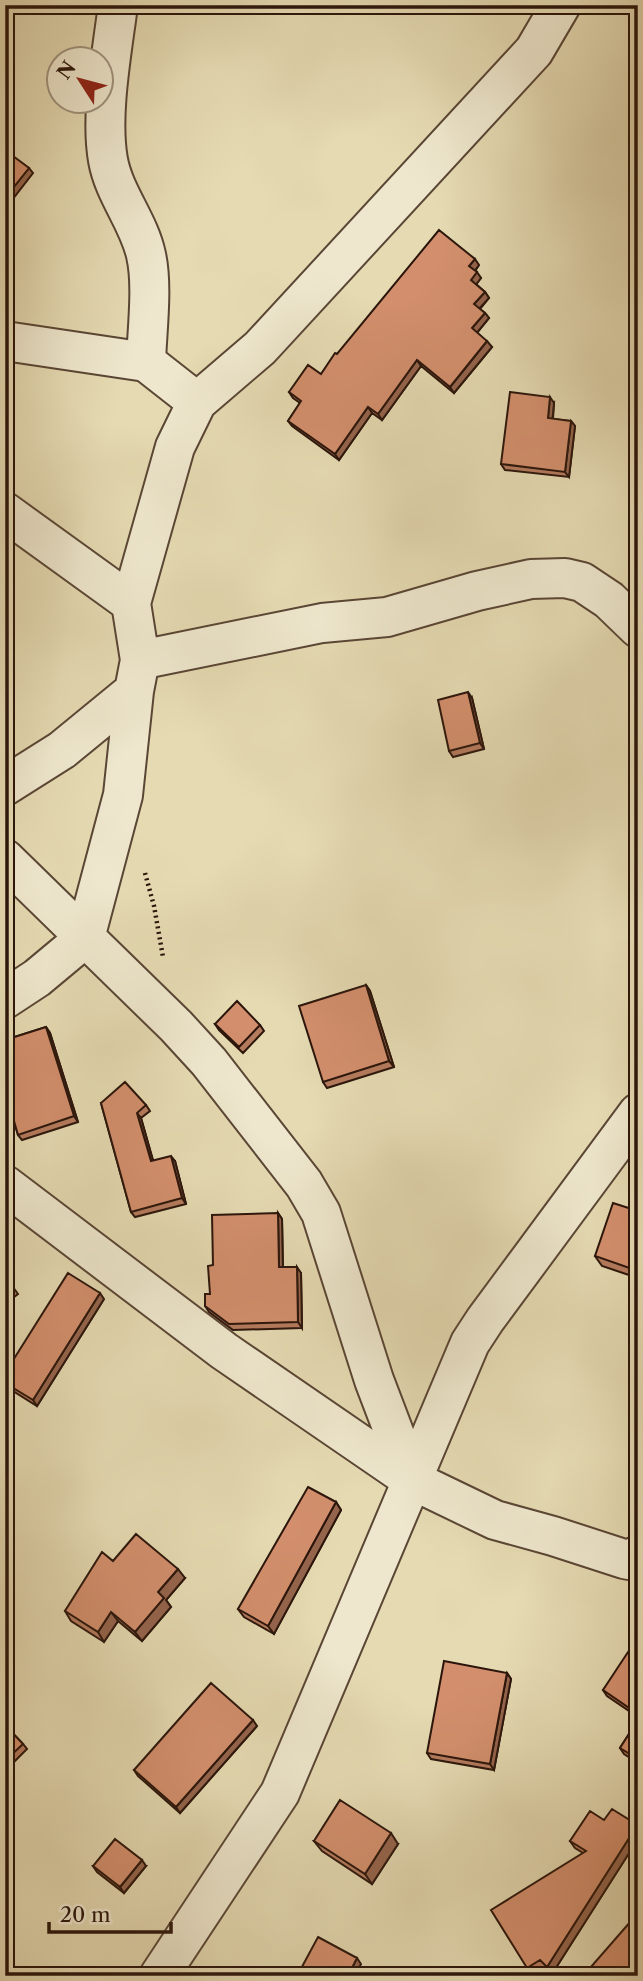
<svg xmlns="http://www.w3.org/2000/svg" width="643" height="1981" font-family="'Libre Caslon Text',serif">
  <rect width="100%" height="100%" fill="#e5dab2"/>
  <filter id="stains"><feTurbulence type="fractalNoise" baseFrequency=".00286" numOctaves="4"/><feColorMatrix values="0 0 0 0 .2 0 0 0 0 .09 0 0 0 0 .02 0 0 0 .5 -.17"/></filter>
  <radialGradient id="worn" r=".72"><stop offset=".6" stop-color="#630" stop-opacity="0"/><stop offset="1" stop-color="#630" stop-opacity=".3"/></radialGradient>
  <g fill="none" stroke-linecap="round" stroke-linejoin="round">
    <!-- minor casing -->
    <g stroke="#5a4635" stroke-width="42">
      <path id="minor" d="M118,5c-6,47 -18,110 -10,155 6,34 31,62 38,95 7,30 1,76 0,107
        M5,341l141,21 51,40
        M5,512l126,91
        M140,660l182,-37 65,-6 90,-26 54,-12 34,-1 17,4 27,18 29,28
        M5,786l57,-36 72,-59
        M5,859l171,167 33,36 95,122 17,29 53,167 38,100
        M5,999l32,-21 48,-40 38,-143 11,-104 6,-31 -9,-57 44,-156 22,-45 63,-54 274,-297 27,-46
        M5,1185l219,166 188,129 83,40 58,16 71,23 5,1 9,-5
        M159,1976l121,-183 190,-450 15,-23 153,-207"/>
    </g>
    <!-- path -->
    <path stroke="#2b150b" stroke-width="4.5" stroke-dasharray="2 3.5" stroke-linecap="butt" d="M145,873l9,33 9,51"/>
    <!-- minor -->
    <use href="#minor" stroke="#eee7cd" stroke-width="38"/>
  </g>
  <!-- wall -->
  <path fill="#b57b5e" stroke="#2b150b" stroke-width="2" d="M479,265l-4,6 6,7 -5,6 9,8 4,6 -9,11 5,4 4,5 -12,15 15,14 -38,46 -33,-27 -39,54 -10,-7 -33,47 -47,-34 -4,-5 12,-18 -7,-5 -4,-6 32,-18 16,-20z
    M554,403l-1,16 18,2 4,5 -6,51 -64,-7 -4,-6z
    M472,698l12,51 -31,8 -4,-6z
    M366,985l4,6 24,76 -67,21 -4,-6z
    M215,1024l45,1 4,6 -21,22 -24,-23z
    M46,1027l4,6 28,89 -56,18 -4,-5 -2,-7 -11,3v-91z
    M101,1103l45,2 4,6 -9,7 12,43h22l11,43 -51,13 -4,-5z
    M638,1211v67l-36,-12 -7,-10z
    M278,1213l4,6 1,48 18,6 1,55 -69,2 -24,-18 -4,-6 5,-12 3,-29z
    M5,1276l13,18 -13,10z
    M104,1299l-67,107 -32,-20v-13z
    M336,1502l5,8 -67,124 -30,-17 -6,-8z
    M113,1561l72,17 -19,22 5,7 -29,34 -24,-20 -14,21 -33,-21 -6,-10z
    M638,1648v69l-31,-21 -4,-6z
    M507,1673l4,6 -17,91 -63,-11 -4,-6z
    M638,1720v43l-14,-9 -4,-6z
    M5,1725l18,19 4,5 -22,22z
    M257,1726l-77,87 -42,-37 -4,-6z
    M638,1819v20l-86,135 -7,-7 -13,8 -5,-7 56,-115 -8,-5 -5,-7 34,-21 29,2z
    M314,1841l84,3 -26,40 -50,-33z
    M93,1866h53l-22,27 -27,-21z"/>
  <!-- shaded-wall -->
  <path fill="#94644c" stroke="#2b150b" stroke-width="2" d="M29,168l4,5 -28,36v-11z
    M475,259l4,6 -5,7 -5,-6z
    M477,272l4,6 -6,8 -4,-6z
    M485,292l4,6 -11,12 -4,-6z
    M485,313l4,5 -13,16 -4,-6z
    M487,341l5,6 -38,46 -4,-6z
    M417,360l4,6 -39,54 -4,-6z
    M550,397l4,6 -2,21 -4,-6z
    M368,407l4,6 -33,47 -4,-6z
    M571,421l4,5 -6,51 -4,-5z
    M468,692l4,6 12,51 -4,-6z
    M366,985l4,6 24,76 -5,-6z
    M46,1027l4,6 28,89 -4,-6z
    M137,1113l4,5 14,49 -4,-6z
    M171,1156l4,5 11,43 -4,-6z
    M278,1213l4,6 1,54 -4,-6z
    M297,1267l4,6 1,55 -4,-6z
    M100,1293l4,6 -67,107 -4,-6z
    M336,1502l5,8 -67,124 -6,-8z
    M178,1569l7,9 -19,22 5,7 -29,34 -7,-9 23,-40z
    M111,1612l7,9 -14,21 -6,-10z
    M507,1673l4,6 -17,91 -4,-6z
    M253,1720l4,6 -77,87 -4,-6z
    M638,1824v15l-86,135 -5,-7z
    M391,1833l7,11 -26,40 -7,-10z
    M142,1860l4,6 -22,27 -4,-6z
    M357,1958l4,6 -6,12h-7z"/>
  <!-- building -->
  <path fill="#d38f6d" stroke="#2b150b" stroke-width="2" d="M5,150l24,18 -24,30z
    M439,230l36,29 -6,7 8,6 -6,8 14,12 -11,12 11,9 -13,15 15,13 -37,46 -33,-27 -39,54 -10,-7 -33,47 -47,-33 13,-20 -12,-9 19,-27 13,9 14,-21 2,1z
    M510,392l40,5 -2,21 23,3 -6,51 -64,-8z
    M468,692l12,51 -31,8 -11,-51z
    M366,985l23,76 -66,21 -24,-76z
    M237,1001l23,24 -21,22 -24,-23z
    M46,1027l28,89 -56,19 -4,-14 -9,3v-84z
    M125,1082l21,23 -9,8 14,48 20,-5 11,42 -51,14 -30,-109z
    M613,1203l25,8v60l-43,-15z
    M278,1213l1,54h18l1,55 -69,2 -24,-18v-12h5l-2,-28 5,-1 -1,-50z
    M68,1273l32,20 -67,107 -28,-17v-10z
    M5,1276l6,7 -6,4z
    M308,1487l28,15 -68,124 -30,-17z
    M136,1534l42,35 -20,23 6,6 -29,34 -24,-20 -13,20 -33,-21 37,-59 11,9z
    M638,1648v66l-35,-24 27,-41 5,3z
    M444,1661l63,12 -17,91 -63,-11z
    M211,1683l42,37 -77,87 -42,-37z
    M638,1720v39l-18,-11z
    M5,1725l18,19 -18,17z
    M340,1800l51,33 -26,41 -51,-33z
    M612,1809l21,13 5,-3v5l-91,143 -7,-7 -13,8 -36,-58 95,-59 -16,-10 20,-30 14,9z
    M115,1839l27,21 -22,27 -27,-21z
    M638,1913v63h-55z
    M318,1937l39,21 -9,18h-51z
    M5,1966l40,10h-40z"/>
  <!-- margin -->
  <rect width="643" height="1981" fill="none" stroke="#e5dab2" stroke-width="28"/>
  <rect x="7" y="7" width="629" height="1967" fill="none" stroke="#2b150b" stroke-width="3.5"/>
  <rect x="14" y="14" width="615" height="1953" fill="none" stroke="#2b150b" stroke-width="2"/>
  <!-- north arrow -->
  <g transform="translate(80 80) rotate(306)"><circle r="33" fill="#eee7cd" stroke="#a0937f" stroke-width="2"/>
  <path d="M0-5L12 26L0 18L-12 26Z" fill="#8f2418"/>
  <text y="-10" font-size="19" font-weight="bold" text-anchor="middle" fill="#2b150b">N</text>
  </g>
  <!-- scale -->
  <path d="M49 1922v10h122v-10" fill="none" stroke="#2b150b" stroke-width="3.5"/>
  <text x="60" y="1922" font-size="21" fill="#2b150b" stroke="#eee7cd" stroke-width="5" paint-order="stroke">20 m</text>
  <rect width="100%" height="100%" filter="url(#stains)"/>
  <rect width="100%" height="100%" fill="url(#worn)"/>
</svg>
